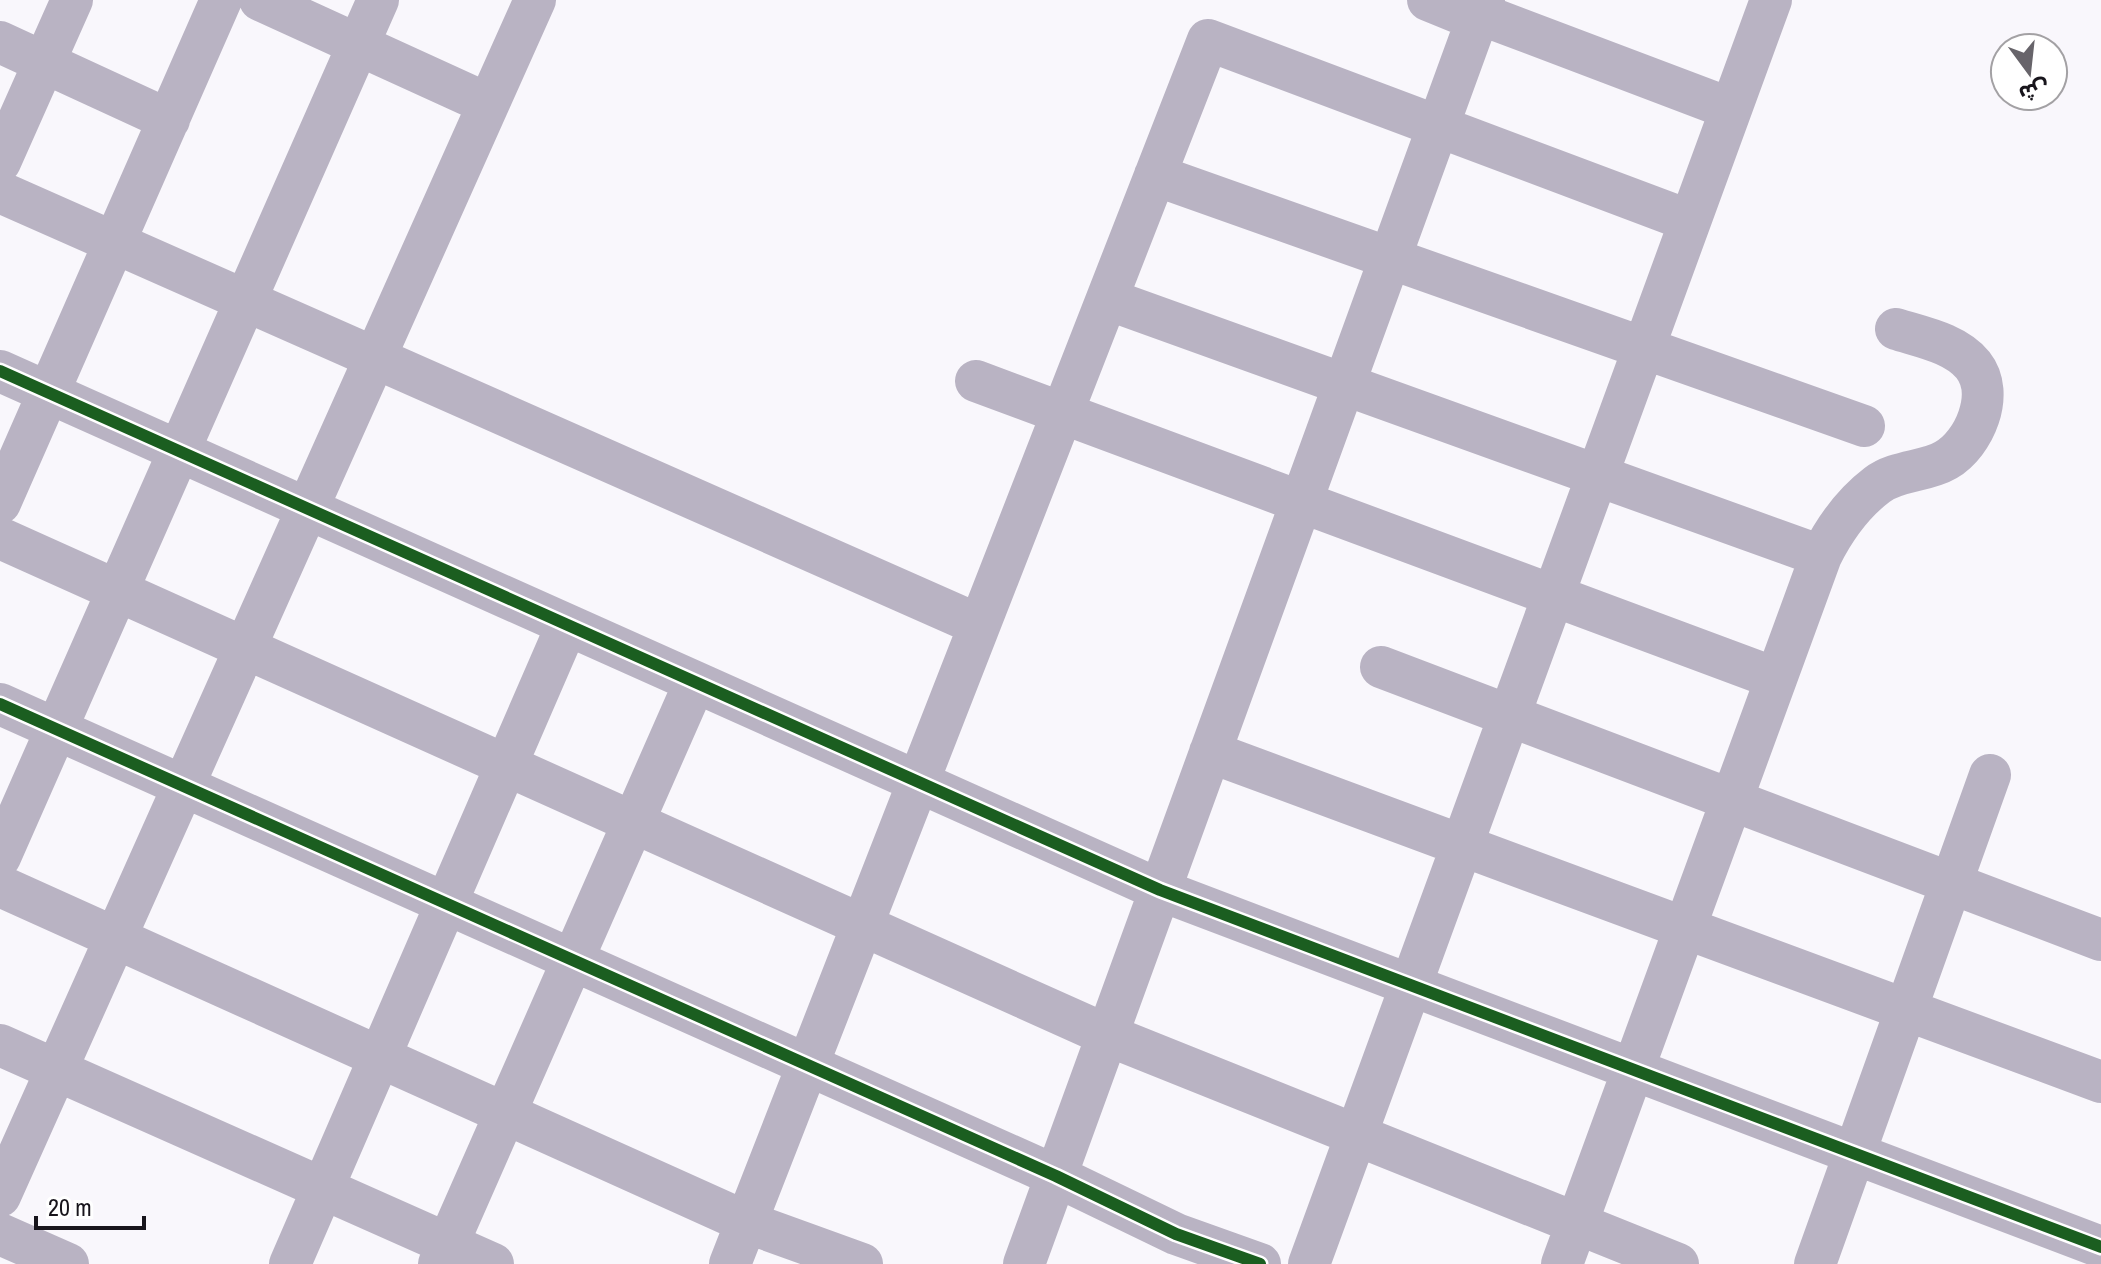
<svg xmlns="http://www.w3.org/2000/svg" width="2101" height="1264" font-family="'Archivo Narrow','Noto Sans Arabic',sans-serif">
  <rect width="100%" height="100%" fill="#f9f7fc"/>
  <g fill="none" stroke-linecap="round" stroke-linejoin="round">
    <!-- minor -->
    <path stroke="#b9b3c3" stroke-width="42" d="M260,0l228,104
      M1428,0l49,20 3,-6 251,95
      M0,42l169,78
      M0,162l72,-162
      M1155,175l709,251
      M0,192l979,433
      M1107,299l714,257
      M0,371l1160,519 941,357
      M976,381l799,297
      M0,503l221,-503
      M0,538l1107,497 571,229
      M1381,667l720,273
      M0,704l1056,472 120,58 84,30
      M1210,752l891,330
      M0,857l378,-857
      M0,886l746,336 116,42
      M0,1045l493,219
      M0,1196l535,-1196
      M0,1234l68,30
      M290,1264l277,-639
      M439,1264l256,-582
      M730,1264l478,-1224 482,181
      M1024,1264l460,-1264
      M1309,1264l462,-1264
      M1562,1264l259,-708c14,-28 31,-52 56,-71 19,-15 49,-13 69,-25 28,-16 50,-66 27,-95 -18,-22 -52,-28 -77,-36
      M1815,1264l175,-489"/>
    <!-- cycleway casing -->
    <g stroke="#fff" stroke-width="17">
      <path id="cycleway" d="M0,371l1160,519 941,357
        M0,704l1056,472 120,58 84,30"/>
    </g>
    <!-- cycleway -->
    <use href="#cycleway" stroke="#1b5e20" stroke-width="12"/>
  </g>
  <!-- north arrow -->
  <g transform="translate(2029 72) rotate(165)"><circle r="38" fill="#ffffff" stroke="#a3a1a4" stroke-width="2"/>
  <path d="M0-6L14 30L0 20L-14 30Z" fill="#67646a"/>
  <text y="-12" font-size="22" font-weight="bold" text-anchor="middle" fill="#18151c">ش</text>
  </g>
  <!-- scale -->
  <path d="M36 1216v12h108v-12" fill="none" stroke="#18151c" stroke-width="4"/>
  <text x="48" y="1216" font-size="24" fill="#18151c" stroke="#ffffff" stroke-width="6" paint-order="stroke">20 m</text>
</svg>
